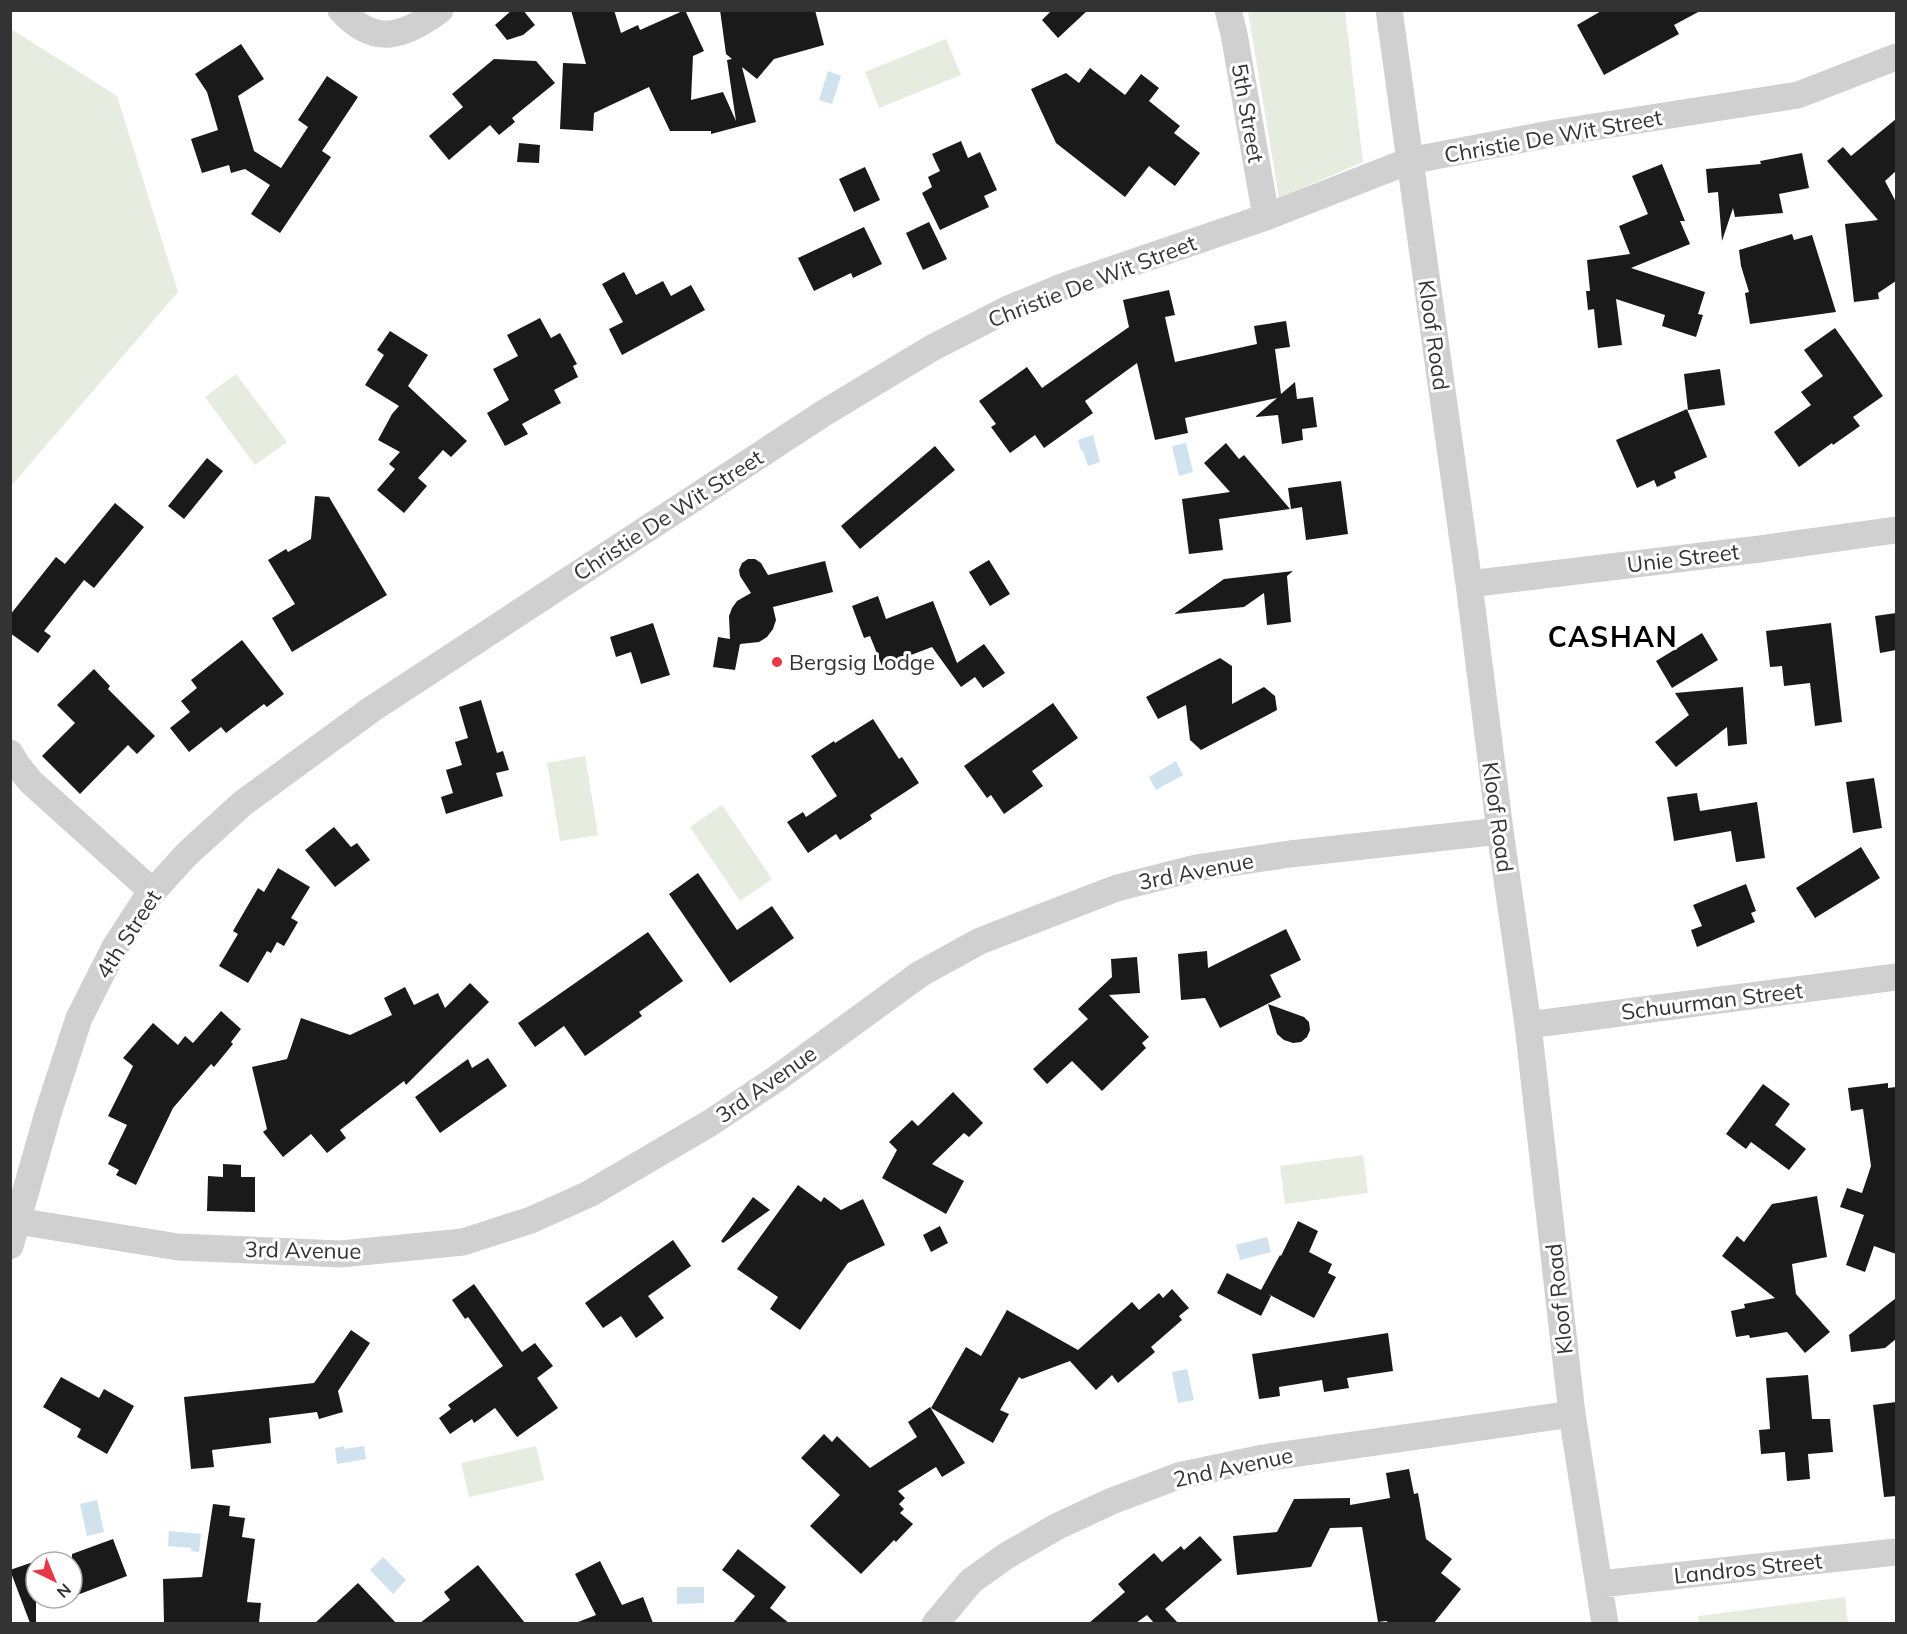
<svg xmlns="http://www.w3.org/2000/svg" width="1907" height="1634" font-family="Mulish,sans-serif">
  <rect width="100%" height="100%" fill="#fff"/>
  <!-- green -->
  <path fill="#e6ecdf" d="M1248,11h97l18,151 -84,36z
    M11,29l106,67 61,196 -167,194z
    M946,39l15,36 -82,33 -14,-36z
    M236,374l51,68 -32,23 -50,-68z
    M585,756l13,79 -38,6 -13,-78z
    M722,805l50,74 -32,22 -50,-74z
    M1363,1155l5,38 -83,11 -5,-38z
    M536,1446l8,34 -75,17 -8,-34z
    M1845,1597l3,26h-149l-1,-7z"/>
  <!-- water -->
  <path fill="#cfe2ee" d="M828,71l13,5 -9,28 -13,-4z
    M1093,435l7,27 -12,4 -5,-15h-2l-3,-11z
    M1186,443l7,29 -14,4 -7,-30z
    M1176,761l7,14 -27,15 -7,-13z
    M1267,1237l4,15 -31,8 -4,-15z
    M1187,1369l7,31 -16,3 -6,-31z
    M344,1446l1,3 19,-3 2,13 -29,5 -2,-16z
    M97,1500l7,32 -17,4 -7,-32z
    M169,1531l32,3 -2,18 -8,-1v-3l-23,-2z
    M383,1557l23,23 -13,14 -23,-24z
    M677,1587h27v16l-27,1z"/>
  <!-- building -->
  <path fill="#1a1a1a" d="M512,10h11l12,15 -12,10 -16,5 -12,-15z
    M571,10h43l7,23 17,-8 2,5 45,-20 19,41 -11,5 -2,44 32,-8 13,29 -9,-61 5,-1 -6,-5 -6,-44h95l9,35 -50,14 -17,20 -15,-12 14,55 -45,12v-3h-41l-21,-44 -55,26 -1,18 -33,-2 3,-66 23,1z
    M1052,10h36l-30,28 -16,-18z
    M1603,10h99l-28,15 5,9 -75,41 -27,-50z
    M241,44l23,35 -26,17 16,55 27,17 27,-41 -10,-7 29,-44 31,21 -36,54 9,6 -51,76 -29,-19 19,-29 -25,-16 -14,4 -2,-8 -27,8 -11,-34 27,-9 -11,-38 -12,-18z
    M494,59l42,2 19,22 -43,35 3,4 -16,13 -9,-10 -41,35 -20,-24 34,-29 -11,-13z
    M1090,68l35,27 16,-21 18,14 -10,13 31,25 -6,7 26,20 -25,33 -26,-20 -24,31 -69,-54 -25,-54 35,-16 13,10z
    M1896,119v52l-11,10 11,21v79l-18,12 1,6 -25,3 -9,-78 33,-4 -51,-59 16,-14 8,9z
    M961,141l7,17 12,-6 17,38 -13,6 5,11 -49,23 -18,-37 10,-6 -4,-10 12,-6 -8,-17z
    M519,143l21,2 -1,18 -22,-1z
    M1802,153l7,35 -30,6 4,19 -48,4 -2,-9 -11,33 -4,-49 -10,1 -2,-24 55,-5 -1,-3z
    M1662,164l23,57h-5l10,23 -59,24 74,24 -7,22 5,1 -7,22 -34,-11 3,-11 -49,-16 6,46 -24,3 -4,-39 -6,1 -2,-19h4l-3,-31 43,-6 -11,-28 29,-12 -16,-38z
    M865,167l15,33 -26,12 -15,-33z
    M929,222l18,37 -24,11 -17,-37z
    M864,227l18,37 -29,14 -2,-5 -37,18 -16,-33z
    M1792,234l2,6 18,-5 24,77 -86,12 -5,-31 4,-1 -8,-26 -2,-16z
    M624,272l12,23 27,-14 8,15 20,-11 14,25 -83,45 -13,-26 14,-7 -21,-38z
    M1169,290l6,25 -10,2 10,45 82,-18 -3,-18 32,-5 4,26 -15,2 6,45 14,-12 2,17 16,-2 4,30 -15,2 1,11 -21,4 -4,-29 -23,2 22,-19 -92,20 3,15 -33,7 -18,-77 -52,38 8,12 -49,35 -9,-13 -25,18 -19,-26 5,-3 -17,-23 48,-34 15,21 87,-61 -6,-27z
    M540,318l11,20 9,-5 17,31 -4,2 5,11 -24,13 7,13 -39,21 6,10 -23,12 -18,-33 22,-13 -16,-31 25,-13 -11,-21z
    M1835,328l48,68 -30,21 7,9 -27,19 -1,-2 -33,24 -25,-35 37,-27 -10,-13 22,-16 -19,-26z
    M390,331l38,24 -20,31 59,55 -16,16 -8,-7 -25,28 9,8 -23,27 -27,-23 18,-21 -6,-5 11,-12 -22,-12 14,-26 7,-8 -34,-21 19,-30 -7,-5z
    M1720,369l5,36 -37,5 -4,-36z
    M1687,409l20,48 -33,15 2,6 -19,9 -3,-7 -17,8 -21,-48z
    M1226,443l13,16 5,-4 46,54 -71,10 4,31 -34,4 -7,-55 48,-7 -26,-29z
    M935,446l20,24 -95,79 -19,-23z
    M207,458l16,13 -39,48 -16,-13z
    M1341,481l7,53 -42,6 -4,-33 -11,2 -3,-21z
    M315,496l14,1 58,98 -95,57 -20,-34 23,-14 -27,-44 18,-11 2,3 23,-13z
    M115,503l29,24 -50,61 -10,-8 -40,51 7,5 -13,17 -28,-20v-18l46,-58 9,7z
    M748,559h7l6,4 7,12 57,-14 8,31 -60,15 3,13 -3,9 -6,8 -8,5 -19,2 -5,26 -22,-3 5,-30 12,2 -1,-23 3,-8 5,-7 14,-8 -11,-17 -1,-6 3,-7z
    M989,560l21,34 -20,12 -21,-34z
    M1293,571l-6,5 4,46 -24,3 -3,-32 -20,14 -70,7 50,-35z
    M878,596l8,23 47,-18 24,62 27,-19 21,29 -22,15 -8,-11 -14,10 -29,-40 -50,19 -12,-30 -6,2 -12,-32z
    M1896,613v37l-16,3 -5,-37z
    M653,623l17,52 -29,9 -10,-32 -15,5 -6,-20z
    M1831,623l11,99 -27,4 -5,-43 -26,3 -2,-20 -12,1 -4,-36z
    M1702,633l16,27 -46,28 -16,-27z
    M242,640l42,54 -17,13 -3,-3 -38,29 -5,-6 -32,25 -19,-24 20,-16 -9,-11 16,-13 -6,-8z
    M1220,658l12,8v38l32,-17 11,9 2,14 -76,40 -11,-10 -4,-35 -28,14 -12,-22z
    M94,669l16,17 -2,3 47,47 -18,18 -9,-9 -48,49 -38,-38 33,-33 -18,-18z
    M1743,687l4,57 -19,2 -1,-19 -51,40 -21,-25 34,-27 -14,-22z
    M481,700l16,53 6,-2 6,19 -13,3 7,23 -57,18 -5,-17 12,-4 -7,-23 16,-5 -7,-23 13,-4 -9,-31z
    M1053,703l25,35 -46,33 11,15 -39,28 -13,-19 -4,3 -23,-32z
    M873,719l26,40 3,-2 17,26 -49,32 2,4 -32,21 -4,-6 -28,19 -21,-31 16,-10 3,5 31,-21 -26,-40 23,-15 1,2z
    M1874,778l8,50 -29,5 -7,-51z
    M1697,793l3,18 57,-9 8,56 -29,4 -5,-31 -57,10 -7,-44z
    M334,827l17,20 6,-4 13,17 -35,27 -30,-37z
    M1861,847l19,31 -65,40 -19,-30z
    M278,868l32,19 -19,31 7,4 -14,24 -7,-4 -6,11 -4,-2 -19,32 -29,-17 19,-32 -5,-3 25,-43 6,4z
    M698,873l39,57 35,-24 22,32 -64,45 -61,-89z
    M1746,884l10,27 -5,2 4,9 -58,25 -6,-17 11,-4 -9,-21z
    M1286,929l15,31 -31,15 11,22 -61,31 -15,-30 -24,2 -3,-46 29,-3 1,17z
    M648,932l35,49 -44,31 3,4 -57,40 -21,-30 -29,21 -17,-24z
    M1137,957l3,36 -31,2 40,42 -7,6 4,5 -44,43 -30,-30 -25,23 -14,-15 55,-50 -10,-10 34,-32 -1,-18z
    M470,983l19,19 -83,83 -2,-4 -64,49 6,8 -19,15 -16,-19 -28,23 -20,-25 4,-3 -15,-62 35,-8 14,-41 49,17 42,-20 -8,-17 21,-11 9,18 24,-12 7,15z
    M1268,1004l36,13 5,5 1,8 -3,7 -6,5 -8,1 -9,-3 -7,-6z
    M221,1011l20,18 -10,13 2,2 -19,23 -3,-3 -38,44 -37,77 -20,-10 3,-5 -11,-6 19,-39 -19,-9 25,-50 -10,-8 30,-35 25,22 7,-9 8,7z
    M488,1058l19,28 -67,47 -25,-36 53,-38 4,9z
    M1888,1083v5l8,-1v167l-22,-8 -9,26 -19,-7 18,-50 -24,-8 7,-19 15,5 9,-27 -8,-57 -12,2 -3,-23z
    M1763,1084l27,20 -15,21 31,24 -17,21 -38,-28 -5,7 -20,-15z
    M953,1092l30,31 -14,14 -5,-4 -32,31 32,17 -18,33 -64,-36 15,-28 -8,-8 23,-22 6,6z
    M223,1164l18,1v12h14v35l-48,-1 1,-35 15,1z
    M798,1185l23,17 3,-5 17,13 22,-11 22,46 -37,18 -48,67 -30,-21 8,-12 -41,-28z
    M1817,1196l10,61 -35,7 4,30 34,38 -25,21 -18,-21 -37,6 -1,-3 -13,2 -5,-26 14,-3 -1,-4 31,-6 -53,-42 15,-20 7,6 28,-38z
    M753,1197l17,13 -47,33 -2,-2z
    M1298,1221l20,10 -9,21 23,12 -4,9 8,4 -22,41 -46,-24 3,2 -10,20 -44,-23 10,-20 34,17 19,-35 1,1z
    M940,1226l8,17 -17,9 -8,-17z
    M673,1240l18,26 -43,30 16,22 -28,20 -15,-22 -18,12 -18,-25z
    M474,1284l48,68 13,-9 18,23 -16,12 21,30 -41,29 -22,-29 -21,15 -2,-4 -22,15 -11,-16 12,-9 -3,-4 55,-39 -35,-49 -3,2 -13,-19z
    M1172,1289l17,19 -10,8 3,4 -31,27 4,5 -37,31 -6,-8 -16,15 -26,-29 -48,18 -3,-2 -19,33 9,4 -16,29 -62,-35 35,-61 15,9 26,-46 71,40 54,-48 7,8 20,-17 4,5z
    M1896,1298v41l-11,9 -34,4 -2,-17z
    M351,1330l19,13 -32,48 5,21 -24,7 -2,-7 -48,6 2,25 -59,7 2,17 -23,2 -7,-72 130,-14z
    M1388,1333l5,38 -46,7 2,10 -25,4 -2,-12 -43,7 1,9 -21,3 -7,-45z
    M1808,1375l4,44h18l3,33 -25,2 2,25 -23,2 -2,-29 -24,2 -2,-24 11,-1 -4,-51z
    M61,1377l38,21 5,-9 30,17 -27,48 -30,-17 4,-8 -38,-22z
    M1896,1402v94l-12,1 -11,-92z
    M930,1407l35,56 -23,14 -6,-10 -38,24 7,7 -6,6 5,5 -4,4 13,11 -17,18 -2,-2 -33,34 -51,-48 30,-31 -39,-37 23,-24 8,8 5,-6 33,32 47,-31 -9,-15z
    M1409,1469l5,25 4,-1 8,46 26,20 -11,14 20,16 -27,34h-44l-4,-2 -8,1 -16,-95 -32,1 -19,39 -74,8 -4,-39 44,-4 17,-33 56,-1v7l40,-7 -4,-25z
    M213,1504l17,2 -1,10 16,2 -3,19 13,2 -8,63 14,1 -2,20h-95l-1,-44 39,-2z
    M1200,1536l22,24 -57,49 13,14h-24l-7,-8 -11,8h-47l36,-31 -7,-8 36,-31 8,9 19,-16 3,4z
    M113,1539l14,37 -55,21v-43z
    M738,1549l48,38 -16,21 19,15h-56l22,-27 -33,-26z
    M36,1561v62h-6l-20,-53z
    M600,1561l22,44 21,-8 10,26h-75v-1l18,-7 -21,-41z
    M478,1565l47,58h-105l30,-23 -6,-8z
    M358,1583l38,40h-81z"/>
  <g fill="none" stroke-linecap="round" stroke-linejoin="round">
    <!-- minor -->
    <path stroke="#d0d0d0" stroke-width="27" d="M341,10c34,37 63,27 99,0
      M1228,10l6,24 32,183
      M1389,10l80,574 31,247 28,194 44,389 33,210
      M1469,584l291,-35 136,-19
      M10,753l7,12 14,17 122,110
      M1528,1025l368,-48
      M17,1221l161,26 163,7 122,-12 68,-22 58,-26 121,-71 66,-44 144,-105 60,-33 137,-53 79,-20 94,-14 210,-23
      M10,1246l39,-136 30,-92 36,-71 31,-48 41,-45 56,-51 129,-94 452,-296 108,-65 76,-39 59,-24 199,-68 143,-56 146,-28 243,-38 98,-38
      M1600,1584l296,-32
      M935,1624l36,-43 35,-25 52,-30 54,-25 66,-25 85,-18 309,-44"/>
  </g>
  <!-- markers -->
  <circle fill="#e63946" stroke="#fff" stroke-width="2" cx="777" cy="662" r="6"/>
  <g text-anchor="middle" stroke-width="6" stroke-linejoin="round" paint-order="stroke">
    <!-- street labels -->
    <g font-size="22" fill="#333" stroke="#fff">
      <text transform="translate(1248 113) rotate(80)" y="8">5th Street</text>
      <text transform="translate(1553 136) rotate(-10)" y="8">Christie De Wit Street</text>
      <text transform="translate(1092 281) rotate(-21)" y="8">Christie De Wit Street</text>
      <text transform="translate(1434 335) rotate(82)" y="8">Kloof Road</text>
      <text transform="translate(668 515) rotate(-33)" y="8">Christie De Wit Street</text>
      <text transform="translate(1683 558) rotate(-7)" y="8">Unie Street</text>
      <text transform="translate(1498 817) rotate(82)" y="8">Kloof Road</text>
      <text transform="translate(1196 871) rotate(-11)" y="8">3rd Avenue</text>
      <text transform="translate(128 934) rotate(-57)" y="8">4th Street</text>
      <text transform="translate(1712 1001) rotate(-7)" y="8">Schuurman Street</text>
      <text transform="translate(766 1084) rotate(-35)" y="8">3rd Avenue</text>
      <text transform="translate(303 1250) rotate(1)" y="8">3rd Avenue</text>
      <text transform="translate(1559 1299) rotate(-96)" y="8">Kloof Road</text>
      <text transform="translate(1233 1467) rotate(-12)" y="8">2nd Avenue</text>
      <text transform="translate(1748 1568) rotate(-6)" y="8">Landros Street</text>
    </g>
    <!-- poi labels -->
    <g font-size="22" fill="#333" stroke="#fff" text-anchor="start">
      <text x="789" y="670">Bergsig Lodge</text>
    </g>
    <!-- district labels -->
    <g font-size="28" font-weight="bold" letter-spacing="1.5" fill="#000" stroke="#fff">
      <text x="1613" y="647">CASHAN</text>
    </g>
  </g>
  <!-- border -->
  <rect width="1907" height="1634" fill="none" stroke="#333333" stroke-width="24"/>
  <!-- north arrow -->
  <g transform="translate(54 1580) rotate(137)"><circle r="28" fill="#ffffff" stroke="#adadad" stroke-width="1.5"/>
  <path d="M0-4.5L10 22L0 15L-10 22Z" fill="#e63946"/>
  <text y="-9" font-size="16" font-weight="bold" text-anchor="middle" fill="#333333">N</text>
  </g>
</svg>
